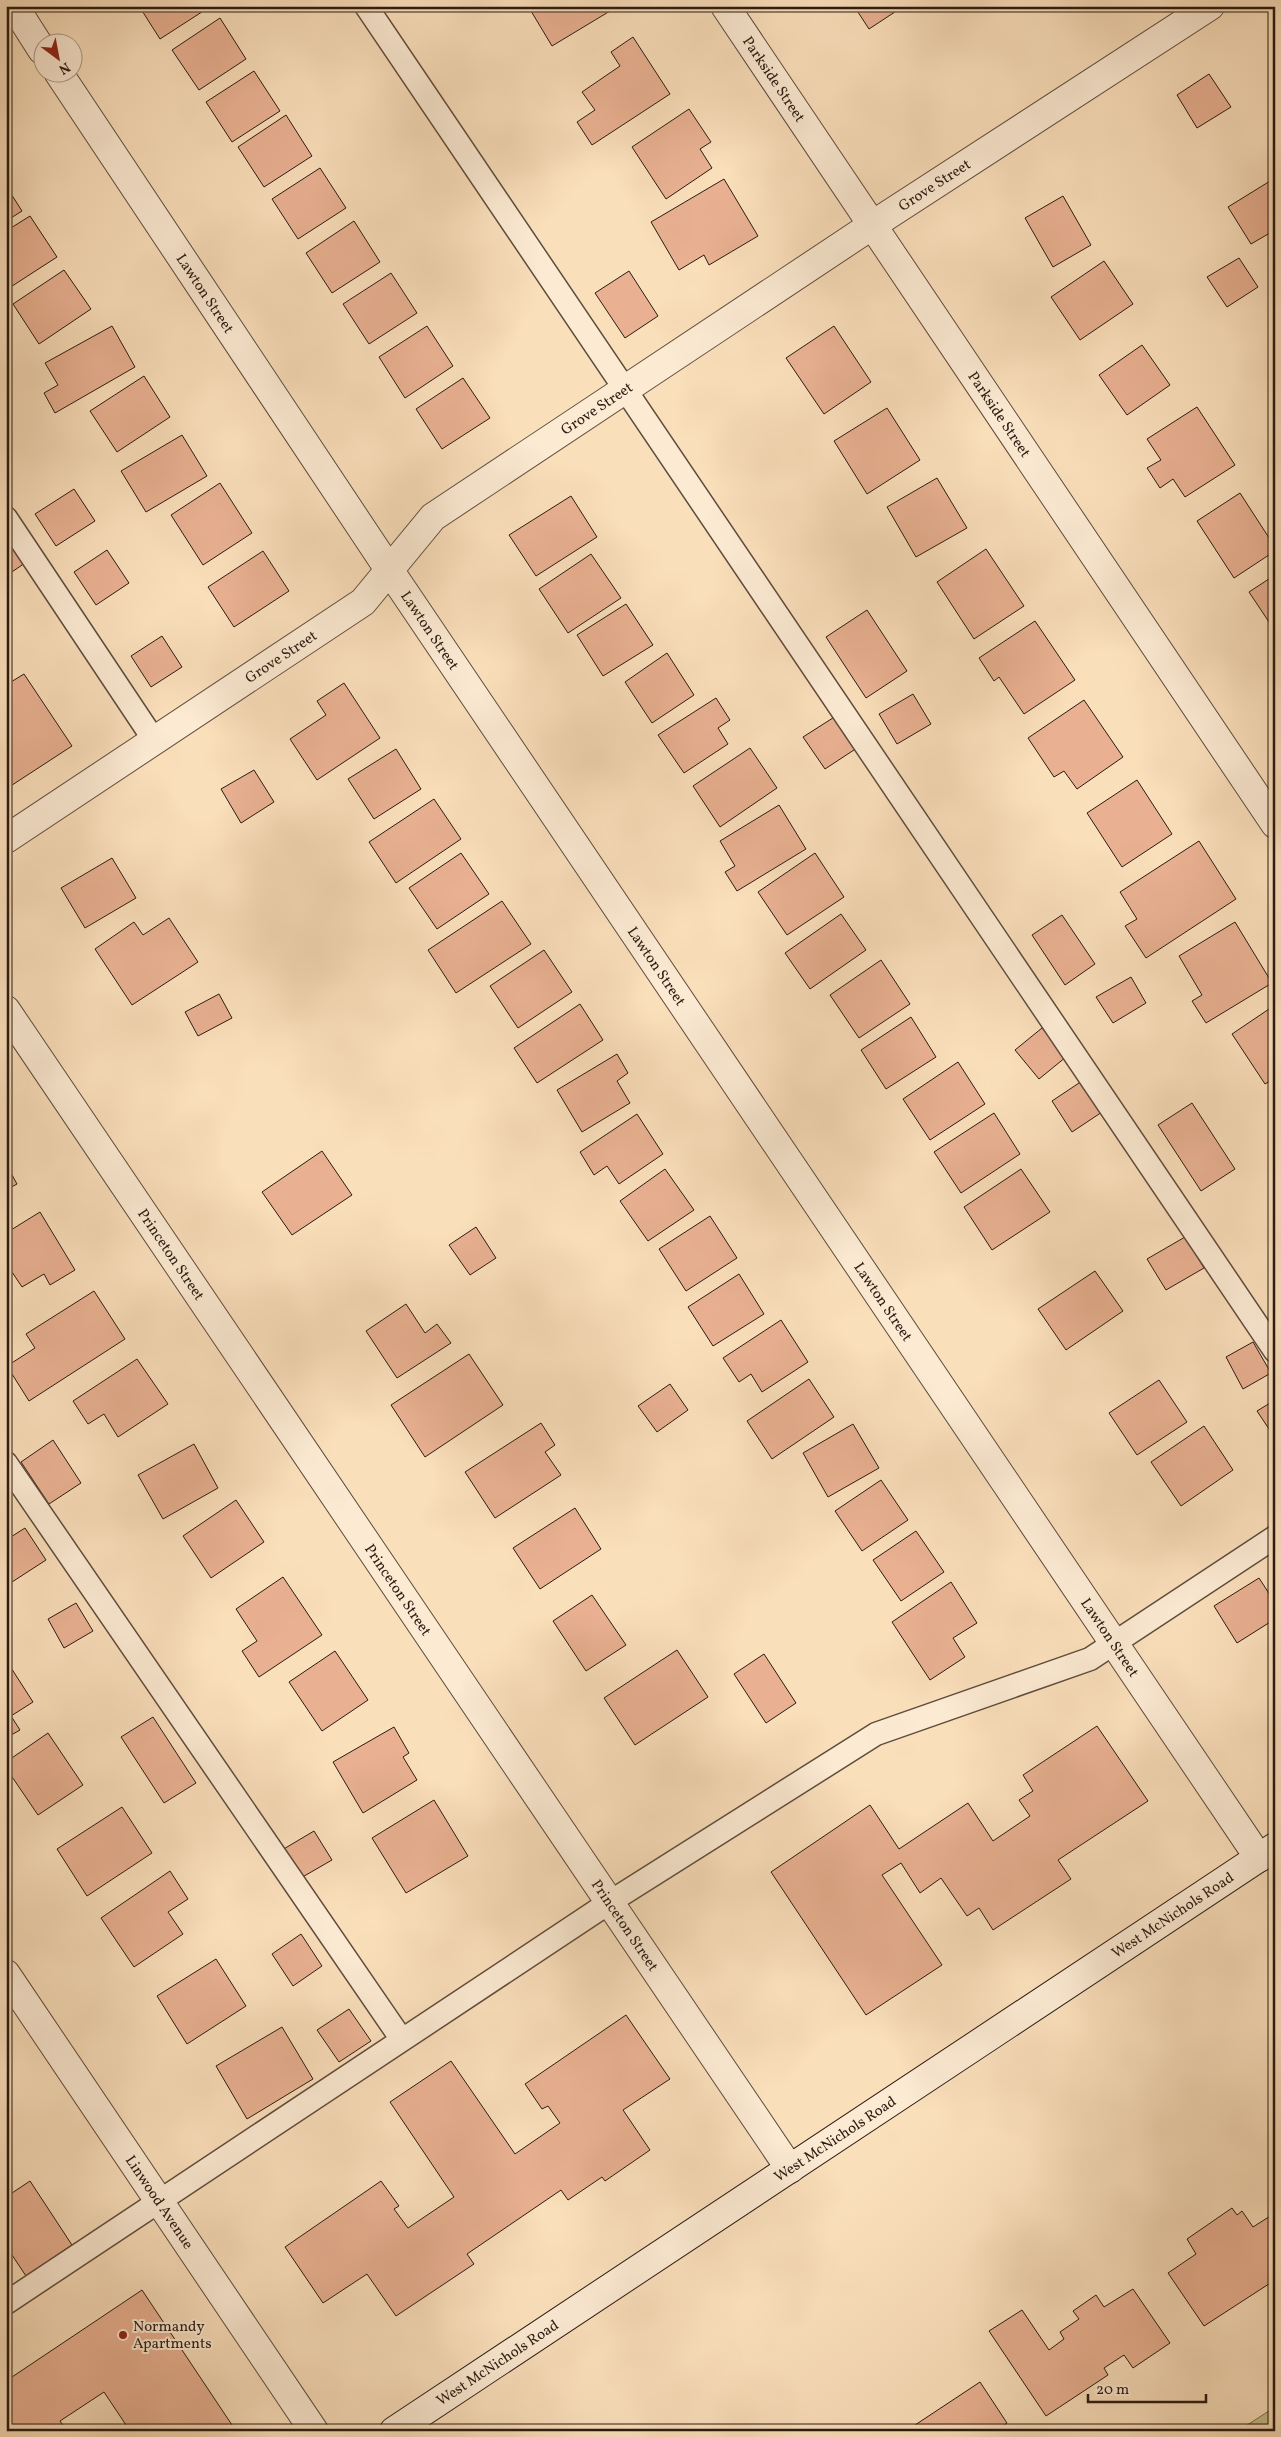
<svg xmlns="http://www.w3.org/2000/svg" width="1281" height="2437" font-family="Vollkorn,serif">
  <rect width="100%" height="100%" fill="#fadfbb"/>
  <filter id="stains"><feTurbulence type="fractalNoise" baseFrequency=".004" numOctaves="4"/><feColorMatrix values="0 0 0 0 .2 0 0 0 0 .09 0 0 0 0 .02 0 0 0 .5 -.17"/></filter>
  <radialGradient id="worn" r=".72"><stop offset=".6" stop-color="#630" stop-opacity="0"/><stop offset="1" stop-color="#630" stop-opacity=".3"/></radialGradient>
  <!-- green -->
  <path fill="#c5c08c" stroke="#786e4f" d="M1275,2407v24h-37z"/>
  <!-- building -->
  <path fill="#e9b192" stroke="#2b1b12" d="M139,6h68l1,2 -48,31z
    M528,6h86l1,2 -63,38z
    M854,6h50l-35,23z
    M220,18l26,41 -47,31 -27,-40z
    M633,37l37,57 -78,51 -15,-23 18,-12 -13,-18 38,-26 -9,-14z
    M254,71l26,40 -48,31 -26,-40z
    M1209,74l22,33 -34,21 -20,-33z
    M689,109l22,33 -11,7 12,19 -46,31 -34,-52z
    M286,115l26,41 -48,31 -26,-40z
    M320,168l26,40 -48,31 -26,-40z
    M1275,178v52l-24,14 -23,-37z
    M724,179l34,57 -49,29 -5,-10 -25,15 -28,-48z
    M6,186l16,25 -16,10z
    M1063,196l28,49 -38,22 -28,-49z
    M30,216l27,41 -51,33v-59z
    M354,221l26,41 -48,31 -26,-40z
    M1239,258l19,29 -31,20 -20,-30z
    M1104,261l29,43 -53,36 -29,-43z
    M64,270l27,39 -52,35 -26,-40z
    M629,271l29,45 -33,22 -30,-45z
    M391,273l26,40 -48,31 -26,-40z
    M112,326l23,41 -80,46 -11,-20 14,-8 -13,-22z
    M427,326l26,40 -48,32 -26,-41z
    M834,326l37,56 -47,32 -38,-56z
    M1142,345l28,40 -43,30 -28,-40z
    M144,376l26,41 -53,35 -27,-41z
    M463,378l27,40 -48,31 -26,-40z
    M1197,407l38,58 -50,32 -12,-18 -13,9 -13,-20 14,-8 -14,-21z
    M887,408l33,52 -53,34 -33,-53z
    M182,435l25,41 -61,36 -25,-41z
    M937,478l30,50 -51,29 -29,-50z
    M220,483l32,50 -49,32 -32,-50z
    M74,489l21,32 -39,25 -21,-32z
    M1240,493l35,54v4l-41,27 -37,-57z
    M571,496l26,41 -61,39 -27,-41z
    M6,535l19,28 -19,13z
    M986,549l38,57 -50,33 -37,-57z
    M107,550l22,33 -33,22 -22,-33z
    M263,551l26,40 -55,36 -26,-40z
    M591,554l30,44 -53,35 -29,-44z
    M1275,575v56l-26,-39z
    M626,604l27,41 -50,31 -26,-41z
    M867,610l40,61 -41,27 -40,-61z
    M1035,621l40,59 -51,34 -25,-37 -5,4 -15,-23z
    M162,636l20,31 -31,20 -20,-31z
    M667,653l27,42 -42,28 -27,-41z
    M24,674l48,72 -66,43v-104z
    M344,683l36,55 -63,42 -27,-41 36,-24 -9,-14z
    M913,694l18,30 -34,20 -18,-30z
    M716,698l14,22 -12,8 10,16 -44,29 -26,-38z
    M1084,700l39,57 -46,32 -13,-18 -10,6 -26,-39z
    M836,716l21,32 -32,21 -22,-32z
    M750,748l27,40 -57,39 -27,-41z
    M396,749l25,40 -47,30 -26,-40z
    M254,770l20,32 -33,21 -20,-34z
    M1137,780l35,54 -50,33 -35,-54z
    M434,799l27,40 -65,44 -27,-41z
    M779,805l27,44 -69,42 -12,-19 10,-6 -15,-25z
    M1199,841l37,58 -90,59 -21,-32 12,-7 -17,-27z
    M461,853l28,41 -52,35 -28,-41z
    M815,853l29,44 -57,38 -29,-43z
    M112,858l24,40 -51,30 -24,-40z
    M502,901l29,43 -75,49 -28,-43z
    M841,914l25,36 -56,39 -25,-36z
    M1062,915l33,49 -30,21 -33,-50z
    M169,918l29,44 -66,43 -37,-56 39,-27 9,13z
    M1235,922l37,61 -66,40 -14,-22 10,-6 -23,-39z
    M544,950l28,42 -54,36 -28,-42z
    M881,960l29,44 -51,34 -29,-43z
    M1131,977l15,26 -33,20 -17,-26z
    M219,994l13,24 -34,18 -13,-24z
    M580,1004l23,36 -66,43 -23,-35z
    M1275,1005v73l-10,6 -33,-50z
    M911,1017l25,40 -50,32 -25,-39z
    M1042,1028l24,29 -27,22 -24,-29z
    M617,1054l11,19 -11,8 13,22 -48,29 -25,-42z
    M958,1062l27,42 -55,36 -27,-41z
    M1082,1081l20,31 -30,20 -20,-31z
    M1192,1103l43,66 -34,22 -43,-66z
    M994,1113l26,41 -59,39 -27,-41z
    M637,1114l26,40 -44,30 -12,-18 -13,9 -14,-23z
    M322,1151l30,44 -60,40 -30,-43z
    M6,1164l11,20 -11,6z
    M665,1169l29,41 -46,31 -28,-40z
    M1021,1169l29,43 -58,38 -28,-43z
    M40,1212l35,58 -25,15 -6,-11 -22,13 -16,-24v-30z
    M710,1216l27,42 -51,33 -27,-42z
    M476,1227l20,31 -26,17 -21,-30z
    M1185,1237l19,31 -38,22 -19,-31z
    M1095,1271l28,40 -57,39 -28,-41z
    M739,1274l25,40 -51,32 -25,-39z
    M94,1291l31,48 -96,62 -22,-35 28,-18 -9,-14z
    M406,1304l19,29 12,-9 14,19 -54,35 -31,-47z
    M781,1320l27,42 -46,30 -11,-18 -12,8 -16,-24z
    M1253,1342l18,31 -28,16 -17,-32z
    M469,1354l34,51 -78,52 -34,-52z
    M137,1359l31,45 -50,33 -14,-23 -16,10 -15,-23z
    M809,1379l25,38 -62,42 -25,-38z
    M1159,1380l28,42 -50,33 -28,-42z
    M670,1384l18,26 -31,22 -19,-26z
    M1275,1400v38l-18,-27z
    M541,1423l14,22 -10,7 16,23 -66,43 -30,-46z
    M853,1424l26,44 -51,29 -25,-44z
    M1204,1426l29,44 -52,36 -30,-44z
    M53,1440l28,43 -32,21 -28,-42z
    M194,1444l24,44 -55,31 -25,-44z
    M881,1480l27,40 -46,31 -27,-40z
    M236,1500l28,42 -53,36 -28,-42z
    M575,1508l26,41 -61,40 -27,-41z
    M25,1528l21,32 -34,22 -6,-9v-33z
    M916,1531l28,41 -43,29 -28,-41z
    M283,1577l39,58 -63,42 -17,-26 15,-10 -21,-32z
    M1259,1578l13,20 3,-2v23l-38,24 -23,-37z
    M951,1582l26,41 -24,15 12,19 -35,23 -38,-58z
    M592,1595l34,50 -40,26 -33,-50z
    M76,1603l17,28 -29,17 -16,-29z
    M677,1650l31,47 -73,48 -31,-47z
    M335,1651l33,49 -46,31 -33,-49z
    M764,1654l32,49 -30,20 -32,-49z
    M6,1660l27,42 -22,14 9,14 -14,8z
    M153,1717l43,66 -32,20 -43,-66z
    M1097,1726l51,75 -90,59 13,19 -78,51 -14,-22 -12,8 -26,-38 -21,15 -19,-30 -19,12 60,90 -76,50 -95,-143 99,-67 29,44 69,-46 25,38 37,-25 -11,-16 14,-9 -10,-16z
    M394,1727l15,26 -6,4 14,23 -54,33 -30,-51z
    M48,1733l35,52 -45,30 -32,-47v-6z
    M434,1800l34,56 -62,37 -34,-55z
    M122,1807l30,46 -65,43 -30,-47z
    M314,1831l18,29 -33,19 -17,-29z
    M170,1871l18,28 -20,13 15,22 -49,33 -33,-49z
    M301,1934l21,32 -29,20 -21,-32z
    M216,1959l30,47 -59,38 -30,-48z
    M349,2009l22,32 -32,21 -22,-32z
    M626,2015l44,64 -47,31 27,40 -45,31 -3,-4 -34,23 -7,-10 -94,64 7,10 -78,52 -29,-42 -44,29 -38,-56 96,-66 18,25 -5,3 14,19 46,-31 -64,-95 61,-41 64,93 45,-31 -12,-17 -6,3 -17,-25z
    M282,2027l31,52 -66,40 -31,-53z
    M30,2181l42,64 -46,31 -20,-30v-49z
    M1232,2208l5,7 5,-4 11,16 22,-14v51l-4,3 4,5v8l-71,46 -36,-53 28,-19 -9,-15z
    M1133,2289l37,54 -37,25 -9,-13 -20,13 4,7 -62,41 -57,-85 33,-21 27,40 15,-11 -4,-7 19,-13 -6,-8 23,-16 8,12z
    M142,2290l94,141h-106l-26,-39 -44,29 7,10h-61v-50z
    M980,2382l27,41 -12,8h-89z"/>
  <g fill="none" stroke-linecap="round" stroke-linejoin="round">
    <!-- service casing -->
    <g stroke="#5f4c3c" stroke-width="25">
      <path id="service" d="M366,6l909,1345
        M6,518l148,222
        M6,1463l396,577
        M6,2303l604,-401 266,-168 214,-75 185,-122"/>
    </g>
    <!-- minor casing -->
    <g stroke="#5f4c3c" stroke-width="30">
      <g id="minor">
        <path d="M14,6l28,44"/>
        <path id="s1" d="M725,6l550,818"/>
        <path id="s2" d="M58,72l332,499 869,1287"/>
        <path id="s3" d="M6,839l357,-237 70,-85 438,-291 339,-220"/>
        <path id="s4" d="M6,1010l784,1159"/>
        <path id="s5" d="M6,1974l308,457"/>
      </g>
    </g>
    <!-- secondary casing -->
    <g stroke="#2b1b12" stroke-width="30">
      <g id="secondary">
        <path id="s6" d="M394,2431l881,-584"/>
      </g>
    </g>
    <!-- service -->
    <use href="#service" stroke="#fcead3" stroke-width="22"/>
    <!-- minor -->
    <use href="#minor" stroke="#fcead3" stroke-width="28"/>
    <!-- secondary -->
    <use href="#secondary" stroke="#fcead3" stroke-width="28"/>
  </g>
  <!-- markers -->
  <circle fill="#8f2418" stroke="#fcead3" stroke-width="2" cx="123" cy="2335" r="5"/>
  <g text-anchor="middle" stroke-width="4" stroke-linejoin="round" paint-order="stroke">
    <!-- street labels -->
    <g font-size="15" fill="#2b1b12" stroke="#fcead3">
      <text dy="5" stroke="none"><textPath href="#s1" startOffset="88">Parkside Street</textPath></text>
      <text dy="5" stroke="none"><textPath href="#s3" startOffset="1140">Grove Street</textPath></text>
      <text dy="5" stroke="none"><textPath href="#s2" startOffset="266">Lawton Street</textPath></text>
      <text dy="5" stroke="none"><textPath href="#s3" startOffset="735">Grove Street</textPath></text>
      <text dy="5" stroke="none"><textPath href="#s1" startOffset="492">Parkside Street</textPath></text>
      <text dy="5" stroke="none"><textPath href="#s2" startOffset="671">Lawton Street</textPath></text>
      <text dy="5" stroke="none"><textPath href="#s3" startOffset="330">Grove Street</textPath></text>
      <text dy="5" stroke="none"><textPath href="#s2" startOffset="1076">Lawton Street</textPath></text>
      <text dy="5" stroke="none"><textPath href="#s4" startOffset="295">Princeton Street</textPath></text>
      <text dy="5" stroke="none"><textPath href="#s2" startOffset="1481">Lawton Street</textPath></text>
      <text dy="5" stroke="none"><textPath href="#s4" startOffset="700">Princeton Street</textPath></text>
      <text dy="5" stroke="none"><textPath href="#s2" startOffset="1886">Lawton Street</textPath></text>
      <text dy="5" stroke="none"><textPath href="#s6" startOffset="934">West McNichols Road</textPath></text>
      <text dy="5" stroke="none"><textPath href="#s4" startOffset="1105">Princeton Street</textPath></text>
      <text dy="5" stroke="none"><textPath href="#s6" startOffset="529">West McNichols Road</textPath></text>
      <text dy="5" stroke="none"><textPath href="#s5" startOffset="275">Linwood Avenue</textPath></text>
      <text dy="5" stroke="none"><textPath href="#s6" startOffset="124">West McNichols Road</textPath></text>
    </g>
    <!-- poi labels -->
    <g font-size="15" fill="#2b1b12" stroke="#fcead3" text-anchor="start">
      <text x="133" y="2331">Normandy<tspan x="133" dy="17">Apartments</tspan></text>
    </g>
  </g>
  <!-- margin -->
  <rect width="1281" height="2437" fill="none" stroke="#fadfbb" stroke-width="25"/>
  <rect x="8" y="8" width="1266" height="2422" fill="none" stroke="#2b1b12" stroke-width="2.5"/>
  <rect x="12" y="12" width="1256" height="2412" fill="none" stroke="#2b1b12"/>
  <!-- north arrow -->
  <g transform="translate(58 58) rotate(148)"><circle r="24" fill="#fcead3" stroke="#a89786"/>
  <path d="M0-4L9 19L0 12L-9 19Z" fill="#8f2418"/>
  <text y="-8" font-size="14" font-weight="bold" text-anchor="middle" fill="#2b1b12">N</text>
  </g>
  <!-- scale -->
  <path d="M1088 2394v8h118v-8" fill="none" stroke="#2b1b12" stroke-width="2.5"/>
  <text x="1096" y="2394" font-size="15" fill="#2b1b12" stroke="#fcead3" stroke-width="4" paint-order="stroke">20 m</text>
  <rect width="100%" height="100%" filter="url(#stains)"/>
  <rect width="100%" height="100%" fill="url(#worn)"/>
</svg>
